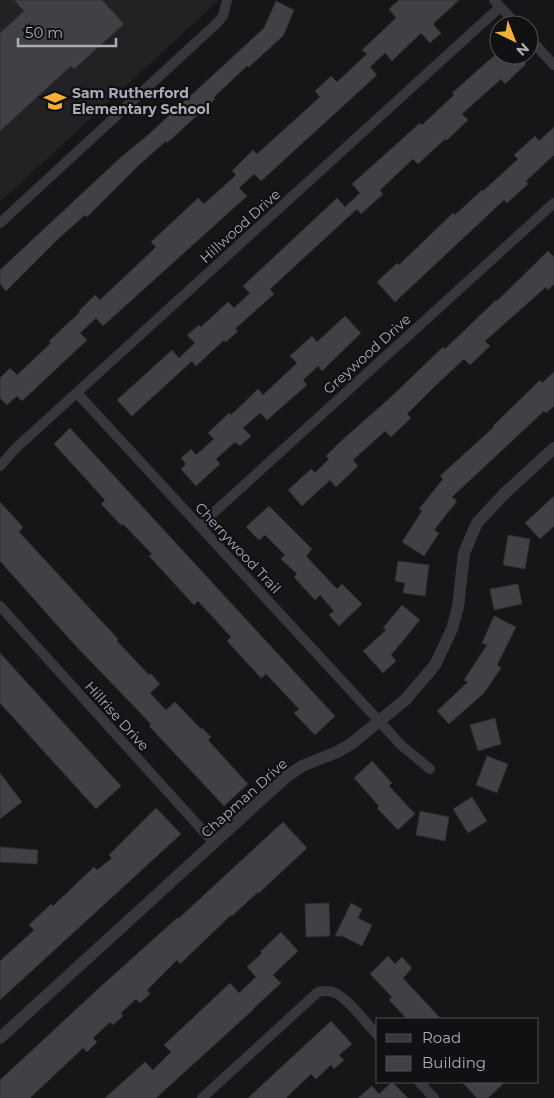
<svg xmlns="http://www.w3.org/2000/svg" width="554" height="1098" font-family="Montserrat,sans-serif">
  <rect width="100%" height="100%" fill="#161618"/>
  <!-- built -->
  <path fill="#222225" d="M0,0h219l-219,202z"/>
  <!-- building -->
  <path fill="#404145" stroke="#303034" d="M14,0h88l22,24 -50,45 -3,-3 -71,65v-98l24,-22z
    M399,0h60l-26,24 8,9 -11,10 -9,-10 -29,28 -7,-8 -15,14 7,8 -116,106 -7,-7 -15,14 8,8 -144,130 -7,-8 -16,15 7,7 -65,61 -5,-5 -10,9 -7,-7v-20l10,-10 7,7 34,-32 -2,-2 31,-29 -1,-1 16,-16 5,5 56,-53 -5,-5 47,-44 6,6 32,-29 -4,-4 21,-21 4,4 63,-57 -5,-6 16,-15 6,6 30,-28 -5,-4 34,-32 -7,-9z
    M276,1l18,9 -11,26 -34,31 -2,-1 -33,31 1,2 -48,44 -1,-2 -28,25 -51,51 -2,-2 -27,24 -52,52 -6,-7v-14l120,-112 28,-23 116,-107z
    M495,55h22l9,9 -21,20 -4,-5 -39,35 6,6 -21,20 -2,-1 -27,25 -5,-5 -33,31 3,4 -22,20 -4,-5 -87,80 4,5 -39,35 3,2 -12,11 -2,-2 -28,26 -4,-5 -60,55 -15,-16 55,-50 7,8 16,-15 -8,-8 12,-10 2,2 27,-25 6,6 16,-15 -7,-7 94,-88 8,9 15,-14 -8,-9 68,-61 2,2 32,-30 -2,-2z
    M554,127v28l-28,26 2,3 -21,19 -3,-3 -109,102 -18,-20 20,-19 2,2 54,-52 2,2 27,-25 1,1 35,-32 -4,-4 21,-19 4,5z
    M548,251l6,6v27l-6,6 -2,-3 -61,54 5,5 -20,19 -6,-6 -31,29 -26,26 4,4 -20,19 -6,-6 -32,29 5,6 -22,21 -6,-7 -28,26 -14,-16 23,-21 4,4 14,-14 -3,-3 15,-15 50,-44 52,-50 2,2 51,-49 1,1z
    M345,316l16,17 -39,38 -4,-5 -15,14 4,5 -40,35 -7,-7 -17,15 8,8 -11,10 -5,-4 -19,17 4,5 -24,22 -15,-17 5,-5 -5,-6 10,-9 5,6 18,-16 -6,-6 21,-20 2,2 27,-26 5,6 34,-32 -7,-7 22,-20 5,6z
    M554,372v34l-8,7 -2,-2 -92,86 5,4 -23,29 5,3 -15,23 -22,-14 20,-31 -3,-2 24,-30 -3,-3 54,-49 -1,-1 47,-46 2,3z
    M70,428l265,288 -20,19 -21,-22 5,-4 -33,-35 -5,4 -34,-37 4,-4 -33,-36 -4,4 -45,-49 3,-2 -29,-30 -1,2 -21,-22 4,-4 -51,-56z
    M554,496v30l-14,13 -15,-16z
    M0,502l23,25 -4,5 99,107 -1,2 32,34 1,-2 10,11 -10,9 16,17 9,-8 26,27 1,-1 9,9 -3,3 40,44 -24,22 -75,-80 2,-2 -78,-81 -73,-82z
    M269,506l43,43 -6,7 31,33 5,-5 20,20 -23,22 -10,-11 5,-4 -14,-16 -5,5 -21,-23 3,-3 -16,-15 4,-4 -20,-20 -6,5 -13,-13z
    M508,535l22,4 -5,30 -22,-4z
    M398,561l31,4 -4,31 -22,-3 2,-10 -10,-2z
    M518,584l4,20 -28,6 -4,-21z
    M402,605l18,15 -29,35 5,6 -13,12 -20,-22 23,-21 -3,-2z
    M494,616l22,11 -19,38 4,3 -17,25 -35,31 -12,-13 31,-29 -4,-2 23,-35 -5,-2z
    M0,653l121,133 -25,23 -96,-106z
    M495,718l6,26 -23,7 -8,-26z
    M487,756l21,8 -11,29 -21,-8z
    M372,761l20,22 -3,3 26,28 -17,16 -21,-22 2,-2 -25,-28z
    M0,773l22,29 -22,17z
    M472,797l15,24 -19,12 -15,-24z
    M156,808l25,26 -181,166v-39l34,-31 -5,-5 22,-21 2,2 41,-39 3,3 15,-12 -3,-3z
    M420,811l29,6 -4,24 -29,-6z
    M283,822l24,26 -48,45 -1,-1 -26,24 -1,-1 -51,49 -3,-4 -30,30 3,4 -10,9 -4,-4 -15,14 2,3 -10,9 -3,-3 -17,16 4,4 -10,10 -4,-4 -53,50h-30v-18l98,-91 79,-71 1,1z
    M0,847l38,3 -1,14 -37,-2z
    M329,903l1,33 -24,1 -1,-33z
    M351,903l11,6 -4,9 14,7 -10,21 -20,-10h-7z
    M281,932l17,19 -25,24 8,8 -28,26h1l-98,89h-51l40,-36 8,8 18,-18 -7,-7 66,-62 9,10 17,-16 -9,-10 15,-14 -2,-1z
    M388,956l7,8 7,-7 10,11 -9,10 38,41h-34l-18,-19 3,-3 -22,-23z
    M331,1021l21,23 -13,11 5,5 -10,9 -3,-4 -15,14 -5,-5 -25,24h-38z
    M392,1082l16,16h-50l14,-12 7,8z
    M462,1082h43l-17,16h-11z"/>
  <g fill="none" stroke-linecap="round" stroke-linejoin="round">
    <!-- minor -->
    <path stroke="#37383d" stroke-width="10" d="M494,0l23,25
      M529,38l25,27
      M0,223l216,-199 7,-8 4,-16
      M77,393l324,352 29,24
      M0,466l16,-18 484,-441
      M199,526l355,-323
      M0,606l214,237
      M419,1082l15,16
      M202,1098l116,-106c5,-1 10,-2 15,0 13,4 35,33 45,44"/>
    <!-- tertiary -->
    <path stroke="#37383d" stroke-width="12" d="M0,1038l286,-261 16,-11 35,-14 14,-8 54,-44 30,-35 17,-36 6,-22 6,-54 13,-30 27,-29 50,-46"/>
  </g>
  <!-- icons -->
  <defs>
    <g id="school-bare" transform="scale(1.725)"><path d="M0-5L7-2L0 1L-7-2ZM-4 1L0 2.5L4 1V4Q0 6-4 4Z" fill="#f2b134" stroke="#111113" stroke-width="2.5" paint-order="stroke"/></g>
  </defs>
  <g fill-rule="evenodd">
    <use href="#school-bare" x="55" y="101"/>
  </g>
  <g text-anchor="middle" stroke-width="4.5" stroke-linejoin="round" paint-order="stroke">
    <!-- poi labels -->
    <g font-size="14" font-weight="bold" fill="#a8adb8" stroke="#111113" text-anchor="start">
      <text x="72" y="98">Sam Rutherford<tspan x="72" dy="16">Elementary School</tspan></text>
    </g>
    <!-- street labels -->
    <g font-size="14" fill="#a8adb8" stroke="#111113">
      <text transform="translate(240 226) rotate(-42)" y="5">Hillwood Drive</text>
      <text transform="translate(367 354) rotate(-42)" y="5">Greywood Drive</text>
      <text transform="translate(238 548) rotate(47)" y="5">Cherrywood Trail</text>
      <text transform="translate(117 716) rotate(48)" y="5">Hillrise Drive</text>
      <text transform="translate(244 798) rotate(-42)" y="5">Chapman Drive</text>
    </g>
  </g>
  <!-- legend -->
  <rect x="376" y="1018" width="162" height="65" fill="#111113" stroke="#4d4f55"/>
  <rect x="386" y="1034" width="25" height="8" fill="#37383d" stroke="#4d4f55"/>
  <text x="422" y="1043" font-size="15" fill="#a8adb8">Road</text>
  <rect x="386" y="1056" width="25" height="15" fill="#404145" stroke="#4d4f55"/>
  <text x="422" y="1068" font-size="15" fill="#a8adb8">Building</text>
  <!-- north arrow -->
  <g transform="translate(514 40) rotate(137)"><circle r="24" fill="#111113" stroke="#4d4f55"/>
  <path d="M0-4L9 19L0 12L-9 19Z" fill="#f2b134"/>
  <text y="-8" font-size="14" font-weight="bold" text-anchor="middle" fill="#a8adb8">N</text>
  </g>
  <!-- scale -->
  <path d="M18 38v8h98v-8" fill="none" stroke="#a8adb8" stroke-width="2.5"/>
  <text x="25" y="38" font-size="15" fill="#a8adb8" stroke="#111113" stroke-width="4" paint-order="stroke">50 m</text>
</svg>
